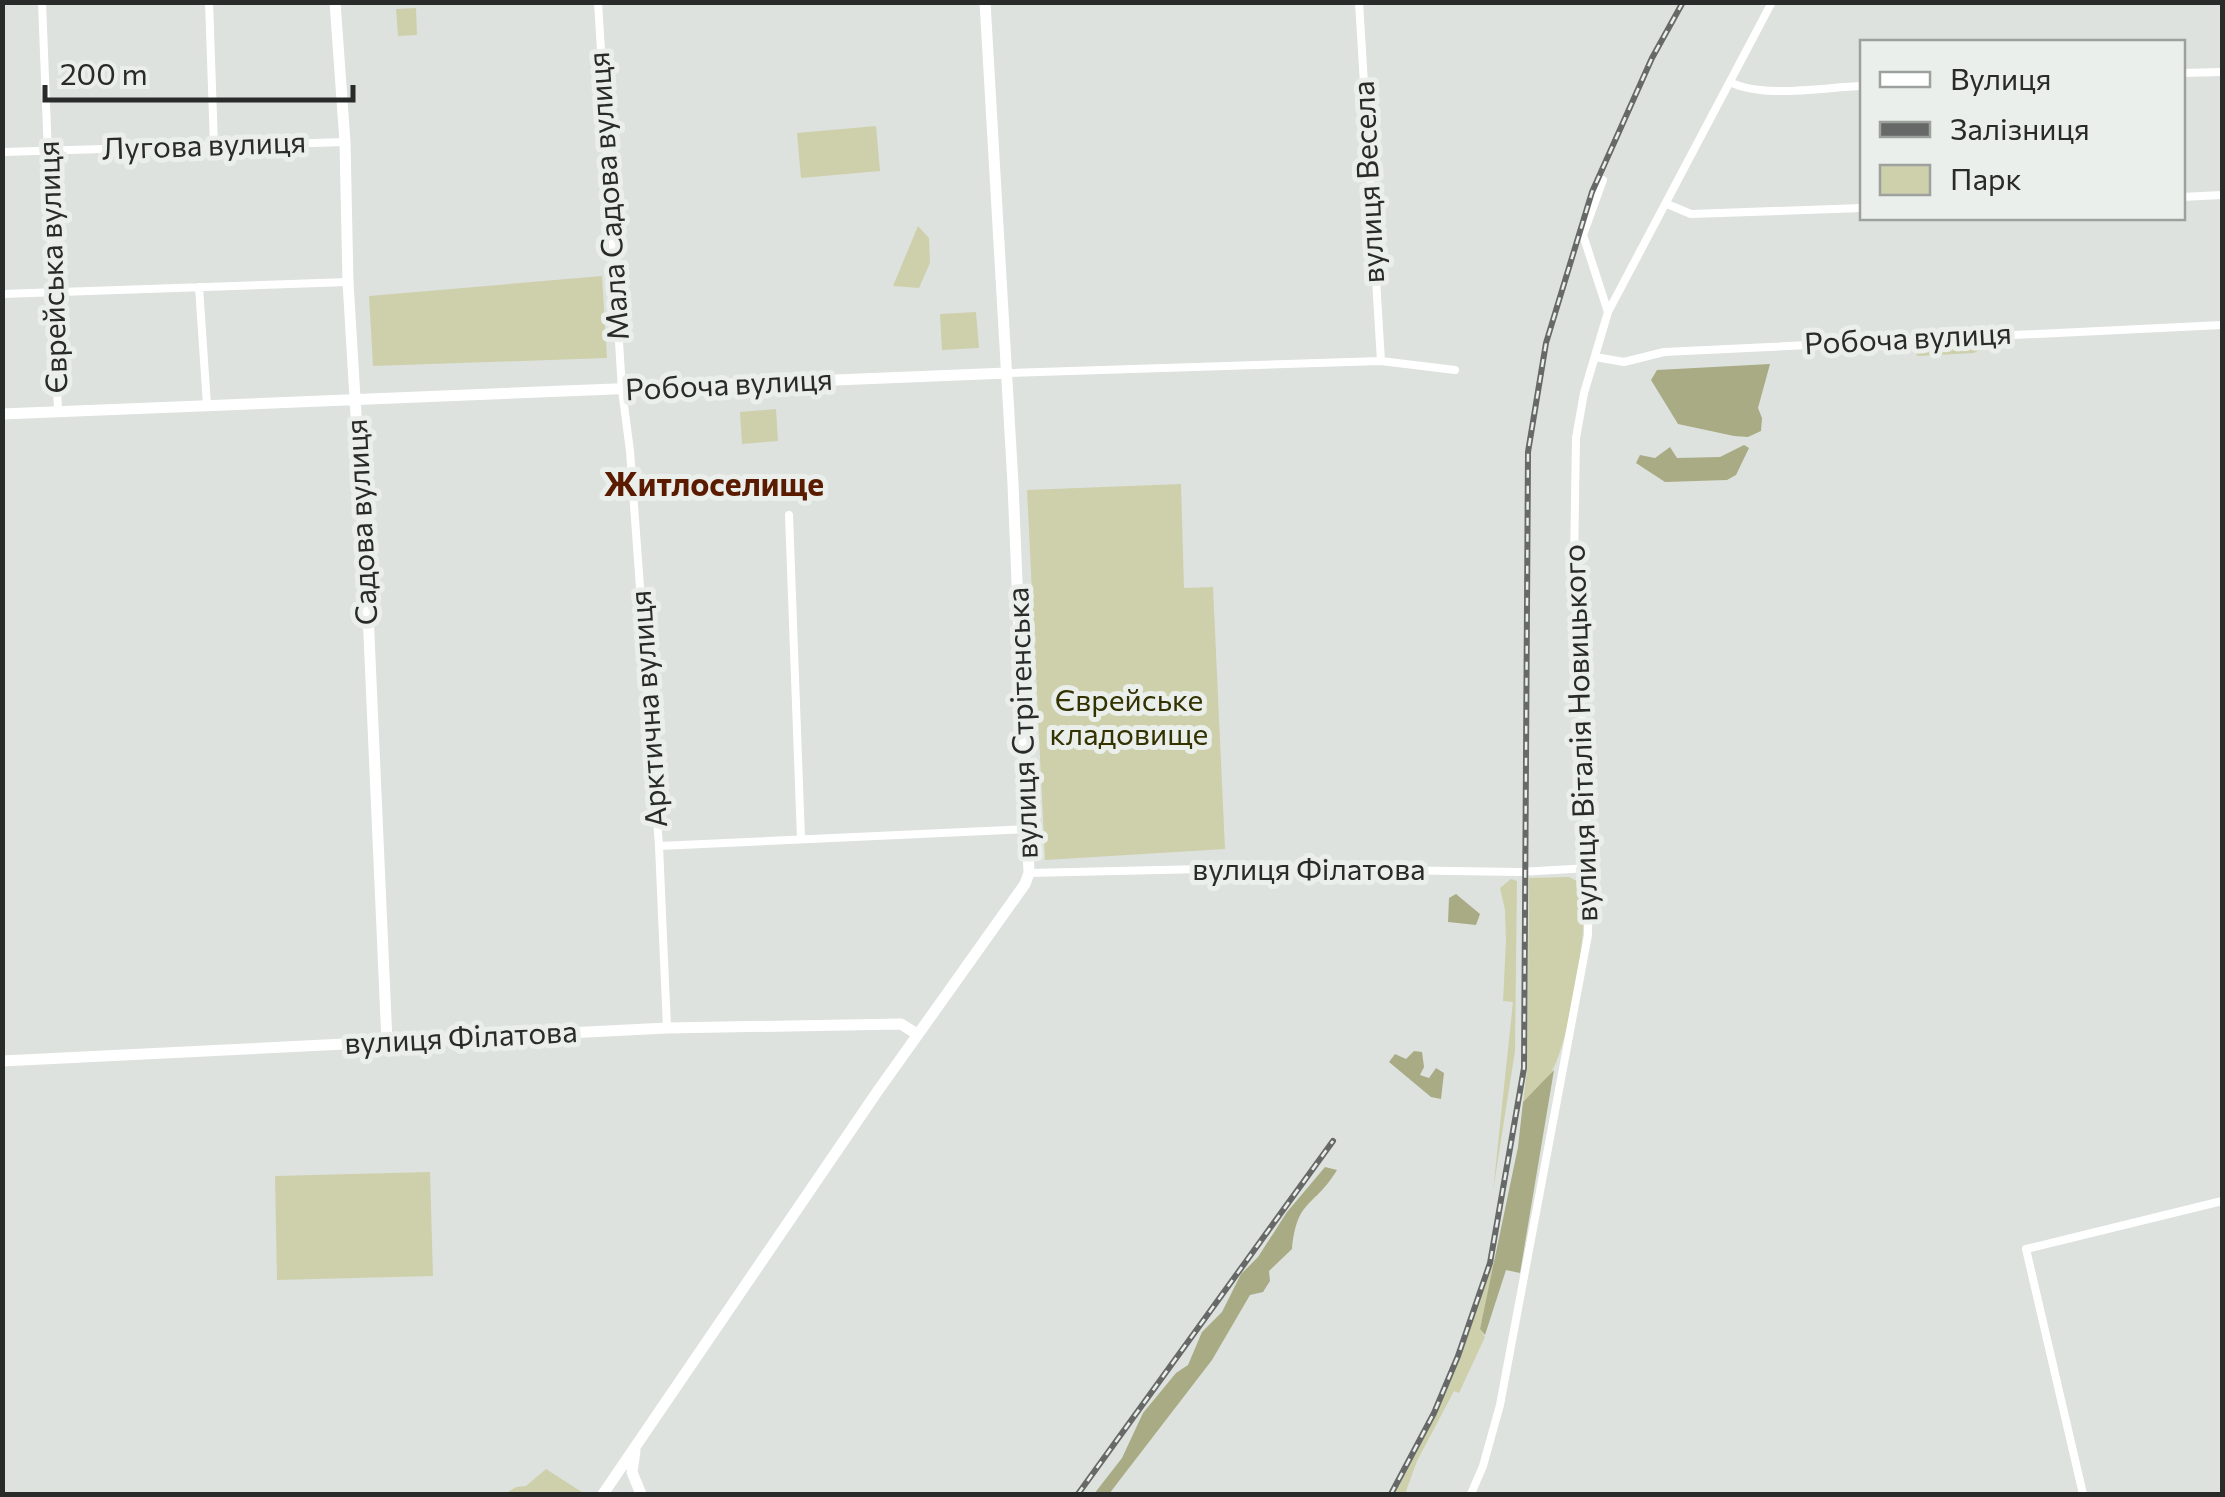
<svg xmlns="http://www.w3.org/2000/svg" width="2225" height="1497" font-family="Commissioner,sans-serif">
  <rect width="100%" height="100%" fill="#dde2de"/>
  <!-- green -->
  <path fill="#ced0ab" d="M416,8l1,27 -19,1 -2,-27z
    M876,126l4,45 -79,7 -4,-45z
    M918,226l11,12 1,25 -11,25 -26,-2z
    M602,276l5,82 -234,8 -4,-70z
    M976,312l3,36 -37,2 -2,-36z
    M1975,346l4,4 -5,3 -56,3 -4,-4 4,-4z
    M776,409l2,32 -36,3 -2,-32z
    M1181,484l3,104 29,-1 12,262 -180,11 -18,-370z
    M1569,877l12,6c10,37 -10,148 -27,184 -5,13 -21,25 -31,35l4,-32 2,-192z
    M1511,879l6,2 -2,170 -22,140 20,-189 -10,-1 3,-60 -1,-31 -5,-22z
    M430,1172l3,104 -156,4 -2,-104z
    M1497,1253l-17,76 5,8 -26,56 -5,-2 -37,70 -12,33h-11l46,-88z
    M546,1469l39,25h-80l11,-7 10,-1z"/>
  <!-- forest -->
  <path fill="#a9ab84" d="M1770,364l-12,44 4,10 -1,13 -13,6 -14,-1 -56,-12 -27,-44 6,-10z
    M1744,445l5,3 -13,27 -9,5 -62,2 -29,-19 4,-8 15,3 15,-11 7,11 43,-1z
    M1456,894l24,20 -4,11 -28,-3 1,-24z
    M1414,1051l8,1 2,15 -4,8 9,3 7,-10 8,5 -3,26 -10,-2 -42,-35 6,-8 11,5z
    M1554,1070l-34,203 -14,-3 -21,65 -5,-6 38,-182 5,-45z
    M1325,1167l12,3c-23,38 -40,28 -45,79l-23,22 1,10 -7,11 -13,3 -38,65 -103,134h-15l28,-36 21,-45 33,-40 12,-8 14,-33 20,-20 19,-38 17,-17 29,-45z"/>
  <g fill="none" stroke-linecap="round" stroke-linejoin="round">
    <!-- street -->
    <path stroke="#fff" stroke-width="8" d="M42,2l16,409
      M209,2l5,143
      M598,2l24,388 8,61 29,395 8,182
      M1359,2l22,359
      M2182,73l40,-1
      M1730,82c33,17 95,5 132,4
      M2,152l343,-10
      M1603,180l-20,55 25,77
      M2182,197l40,-2
      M1667,204l24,10 171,-6
      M199,287l8,118
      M2,294l346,-12
      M1595,357l29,5 40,-10 558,-27
      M1007,373l374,-12 74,9
      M789,515l12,324
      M659,846l369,-17
      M1029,873l217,-5 274,4 69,-4
      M1471,1494l12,-28 17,-61 88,-470 1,-67 -15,-306 2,-124 8,-45 24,-81 164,-310
      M2083,1494l-57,-245 196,-48"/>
    <!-- secondary -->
    <path stroke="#fff" stroke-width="11" d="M335,2l10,140 3,140 20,331 19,429
      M2,414l1005,-41
      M2,1061l665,-33 234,-4 16,10
      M635,1451l-3,21 9,22
      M603,1494l274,-402 148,-208 4,-11 -16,-389 -28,-482"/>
    <!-- rail casing -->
    <g stroke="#666967" stroke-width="6">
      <path id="rail" d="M1078,1494l255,-353
        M1391,1494l43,-81 24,-57 32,-93 34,-195 4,-616 18,-109 46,-151 60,-134 31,-56"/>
    </g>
    <!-- rail -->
    <use href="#rail" stroke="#eaefeb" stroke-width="2.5" stroke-dasharray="8" stroke-linecap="butt"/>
  </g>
  <g text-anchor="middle" stroke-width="10" stroke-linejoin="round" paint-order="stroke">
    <!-- street labels -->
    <g font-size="30" fill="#292b2a" stroke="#eaefeb">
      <text transform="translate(204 146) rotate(-2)" y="10">Лугова вулиця</text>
      <text transform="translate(1369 182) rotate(-93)" y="10">вулиця Весела</text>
      <text transform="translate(609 196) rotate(-94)" y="10">Мала Садова вулиця</text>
      <text transform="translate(53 267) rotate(-92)" y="10">Єврейська вулиця</text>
      <text transform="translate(1908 339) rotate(-3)" y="10">Робоча вулиця</text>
      <text transform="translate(729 385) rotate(-3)" y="10">Робоча вулиця</text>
      <text transform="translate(362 522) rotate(-93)" y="10">Садова вулиця</text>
      <text transform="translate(649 709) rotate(-94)" y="10">Арктична вулиця</text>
      <text transform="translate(1023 723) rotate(-92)" y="10">вулиця Стрітенська</text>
      <text transform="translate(1581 733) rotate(-92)" y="10">вулиця Віталія Новицького</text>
      <text x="1309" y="880">вулиця Філатова</text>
      <text transform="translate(461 1038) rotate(-3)" y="10">вулиця Філатова</text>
    </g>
    <!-- park labels -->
    <g font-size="30" fill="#333200" stroke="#eaefeb">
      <text x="1129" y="711">Єврейське<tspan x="1129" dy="34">кладовище</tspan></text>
    </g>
    <!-- neighbourhood labels -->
    <g font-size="32" font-weight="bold" fill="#5b1b00" stroke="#eaefeb">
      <text x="714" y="496">Житлоселище</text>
    </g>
  </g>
  <!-- border -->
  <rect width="2225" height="1497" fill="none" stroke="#292b2a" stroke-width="10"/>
  <!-- legend -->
  <rect x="1860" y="40" width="325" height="180" fill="#eaefeb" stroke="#9da19e" stroke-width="2.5"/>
  <rect x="1880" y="72" width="50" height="15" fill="#ffffff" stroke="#9da19e" stroke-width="2.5"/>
  <text x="1950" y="90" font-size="30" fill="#292b2a">Вулиця</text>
  <rect x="1880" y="122" width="50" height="15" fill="#666967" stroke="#9da19e" stroke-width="2.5"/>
  <text x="1950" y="140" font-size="30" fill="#292b2a">Залізниця</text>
  <rect x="1880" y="165" width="50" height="30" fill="#ced0ab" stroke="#9da19e" stroke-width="2.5"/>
  <text x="1950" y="190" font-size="30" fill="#292b2a">Парк</text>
  <!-- scale -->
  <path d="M45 85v15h308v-15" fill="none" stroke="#292b2a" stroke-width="5"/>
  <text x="60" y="85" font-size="30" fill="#292b2a" stroke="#eaefeb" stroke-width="8" paint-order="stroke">200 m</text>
</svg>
